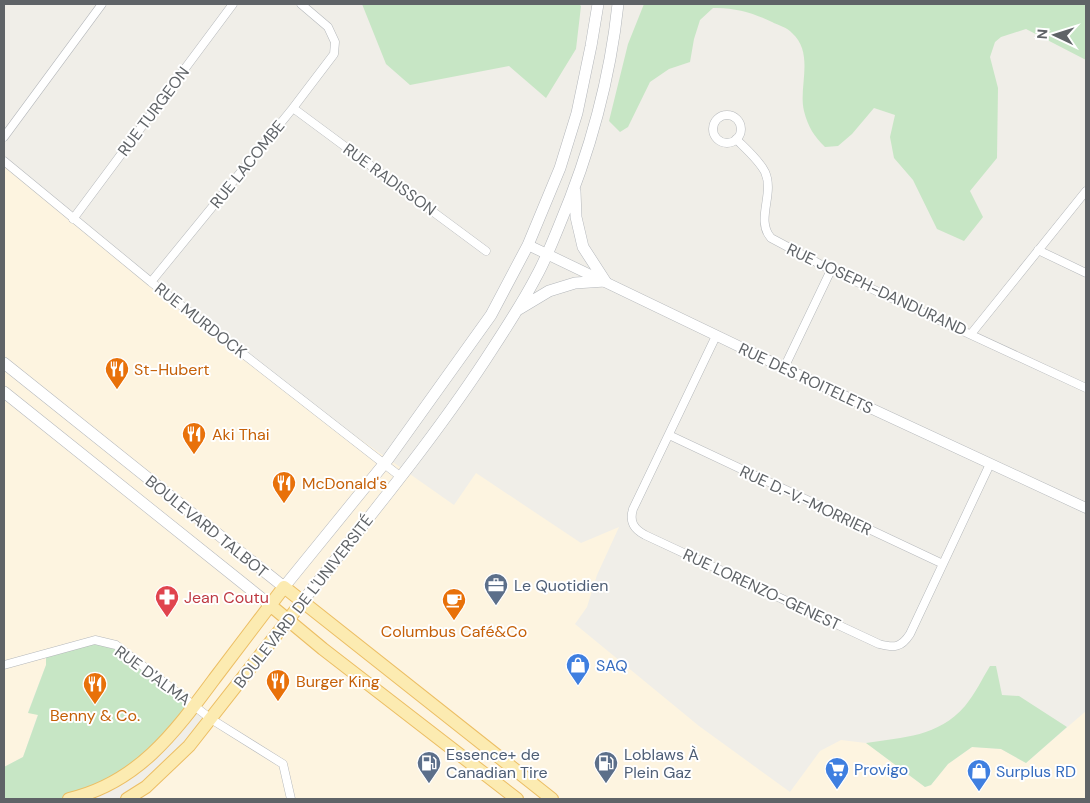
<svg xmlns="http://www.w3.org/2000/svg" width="1090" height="803" font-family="'DM Sans',sans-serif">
  <rect width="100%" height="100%" fill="#f0eee8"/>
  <!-- commercial -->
  <path fill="#fdf4e0" d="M4,161l296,236 154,108 22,-32 105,70 38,-16 -22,48 -10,32 -12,17 124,102 91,66 30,-41 21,-11 25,3 59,44 6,-2 17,-21 24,-17 29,2 25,14 60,-52v88h-943l3,-12 65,-68 -16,-13 -149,-53v12l-18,47 10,2 -15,43 -19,10z"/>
  <!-- green -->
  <path fill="#c7e6c5" d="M362,4h217l2,2 -5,43 -30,49 -37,-32 -99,19 -24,-21z
    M644,4h442v56l-60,-31 -25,8 -6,5 -5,15 8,31 -1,70 -27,33 13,26 -19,24 -27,-12 -24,-49 -19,-22 -4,-21 5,-22 -21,-7 -22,26 -14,12 -13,1c-11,-11 -17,-20 -21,-36 -6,-24 11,-57 -12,-78 -4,-5 -14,-8 -20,-11 -18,-9 -39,-15 -59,-14l-13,12 -6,19 -4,23 -21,7 -19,13 -22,45 -8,5 -11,-11 19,-77z
    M95,640l21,5 79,61 -40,46 -86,47h-65v-32l19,-10 15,-42 -10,-2 18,-48v-12z
    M990,666h6l6,29 17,1 48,31 -41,36 -25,-14 -29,-2 -24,17 -17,21 -6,2 -59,-44c38,-6 72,-6 99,-37 10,-12 17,-27 25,-40z"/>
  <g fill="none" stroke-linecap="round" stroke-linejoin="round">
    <!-- minor casing -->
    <g stroke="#b5b8bb" stroke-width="9">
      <path id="minor" d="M293,108l193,143
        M713 129a14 14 0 1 1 28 0a14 14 0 1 1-28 0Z
        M4,137l98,-133
        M736,139c10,10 23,21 29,33 10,22 -10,48 6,66l60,32 255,118
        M4,161l147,121 250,195
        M73,219l160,-215
        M1038,250l48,23
        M151,282l142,-174 41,-54 1,-12 -7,-15 -27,-23
        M971,334l115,-143
        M716,336l-83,173c-4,13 1,20 12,26l234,109c15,4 22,4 31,-10l80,-170
        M784,368l47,-98
        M669,435l274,129
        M4,665l91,-25 21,5 95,74 72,45 8,35"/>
    </g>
    <!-- tertiary casing -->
    <g stroke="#b5b8bb" stroke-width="11">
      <path id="tertiary" d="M528,245l256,123 302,140"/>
    </g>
    <!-- secondary casing -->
    <g stroke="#b4b7bb" stroke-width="12">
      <path id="secondary" d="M519,309l30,-18 26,-8 30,-2 -22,-34 -7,-30 -1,-26
        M4,363l280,224 104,-128 103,-144 37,-70 32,-77 17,-55 14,-67 7,-42
        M4,392l266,213
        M302,602c65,-83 134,-165 191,-254 15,-23 30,-46 43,-71 9,-16 16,-34 23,-51 30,-71 51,-146 59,-222"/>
    </g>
    <!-- primary casing -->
    <g stroke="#ecbe64" stroke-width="14">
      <path id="primary" d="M270,605l53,44 194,150
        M69,799c69,-16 106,-67 146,-121 23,-30 46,-61 69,-91l268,212
        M127,799l19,-12 43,-41 113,-144"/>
    </g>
    <!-- minor -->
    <use href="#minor" stroke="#fff" stroke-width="8"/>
    <!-- tertiary -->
    <use href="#tertiary" stroke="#fff" stroke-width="10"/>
    <!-- secondary -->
    <use href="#secondary" stroke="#fff" stroke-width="11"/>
    <!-- primary -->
    <use href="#primary" stroke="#fcebb1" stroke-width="12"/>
  </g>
  <!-- icons -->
  <defs>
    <g id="restaurant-pin" transform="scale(1.25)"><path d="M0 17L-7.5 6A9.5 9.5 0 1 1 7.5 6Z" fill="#e8710a" stroke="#fff"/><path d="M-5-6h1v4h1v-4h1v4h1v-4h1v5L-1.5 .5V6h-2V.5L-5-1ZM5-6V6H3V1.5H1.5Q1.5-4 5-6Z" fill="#fff"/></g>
    <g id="office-pin" transform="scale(1.25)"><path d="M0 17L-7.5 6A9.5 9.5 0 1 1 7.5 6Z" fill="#5c6f8a" stroke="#fff"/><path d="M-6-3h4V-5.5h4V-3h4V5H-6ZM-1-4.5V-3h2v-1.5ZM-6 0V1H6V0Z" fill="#fff"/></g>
    <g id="pharmacy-pin" transform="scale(1.25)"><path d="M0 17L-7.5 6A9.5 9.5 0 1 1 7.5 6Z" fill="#e0444e" stroke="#fff"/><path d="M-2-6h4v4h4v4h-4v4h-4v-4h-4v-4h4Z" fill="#fff"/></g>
    <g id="cafe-pin" transform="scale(1.25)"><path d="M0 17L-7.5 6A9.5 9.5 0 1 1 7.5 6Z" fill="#e8710a" stroke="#fff"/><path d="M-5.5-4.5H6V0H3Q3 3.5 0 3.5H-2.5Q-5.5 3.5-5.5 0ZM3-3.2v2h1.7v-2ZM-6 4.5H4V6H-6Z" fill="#fff"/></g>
    <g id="shop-pin" transform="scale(1.25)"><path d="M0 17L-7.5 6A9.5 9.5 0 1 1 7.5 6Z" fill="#3f7fe0" stroke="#fff"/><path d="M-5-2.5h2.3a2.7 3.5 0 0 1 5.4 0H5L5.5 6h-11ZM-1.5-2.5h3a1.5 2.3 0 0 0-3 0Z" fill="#fff"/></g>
    <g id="fuel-pin" transform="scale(1.25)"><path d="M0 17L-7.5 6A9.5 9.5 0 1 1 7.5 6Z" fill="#5c6f8a" stroke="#fff"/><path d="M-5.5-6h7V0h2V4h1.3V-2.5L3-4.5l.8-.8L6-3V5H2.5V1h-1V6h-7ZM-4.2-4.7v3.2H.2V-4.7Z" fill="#fff"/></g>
    <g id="supermarket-pin" transform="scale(1.25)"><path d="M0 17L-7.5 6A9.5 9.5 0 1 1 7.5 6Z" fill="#3f7fe0" stroke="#fff"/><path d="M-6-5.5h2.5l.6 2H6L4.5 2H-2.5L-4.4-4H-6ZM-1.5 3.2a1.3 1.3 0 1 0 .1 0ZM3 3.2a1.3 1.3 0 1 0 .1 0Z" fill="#fff"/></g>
  </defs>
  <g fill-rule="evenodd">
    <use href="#restaurant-pin" x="117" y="369"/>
    <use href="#restaurant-pin" x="194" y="434"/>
    <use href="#restaurant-pin" x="284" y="483"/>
    <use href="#office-pin" x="496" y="585"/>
    <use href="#pharmacy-pin" x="167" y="597"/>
    <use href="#cafe-pin" x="454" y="600"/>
    <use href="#shop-pin" x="578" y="665"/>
    <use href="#restaurant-pin" x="278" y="681"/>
    <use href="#restaurant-pin" x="95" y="684"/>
    <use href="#fuel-pin" x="429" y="763"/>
    <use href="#fuel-pin" x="606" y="763"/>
    <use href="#supermarket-pin" x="837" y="769"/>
    <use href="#shop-pin" x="979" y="771"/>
  </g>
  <g text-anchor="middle" stroke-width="4" stroke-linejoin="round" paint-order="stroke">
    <!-- street labels -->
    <g font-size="16" fill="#5f6367" stroke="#fff">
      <text transform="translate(153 111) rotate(-53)" y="6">RUE TURGEON</text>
      <text transform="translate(247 164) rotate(-51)" y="6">RUE LACOMBE</text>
      <text transform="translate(390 179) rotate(36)" y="6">RUE RADISSON</text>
      <text transform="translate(877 289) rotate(25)" y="6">RUE JOSEPH-DANDURAND</text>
      <text transform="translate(201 320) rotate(38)" y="6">RUE MURDOCK</text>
      <text transform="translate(806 378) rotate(25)" y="6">RUE DES ROITELETS</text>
      <text transform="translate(806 500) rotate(25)" y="6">RUE D.-V.-MORRIER</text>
      <text transform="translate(207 526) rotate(39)" y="6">BOULEVARD TALBOT</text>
      <text transform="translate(762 589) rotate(25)" y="6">RUE LORENZO-GENEST</text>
      <text transform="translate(303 601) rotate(-52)" y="6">BOULEVARD DE L'UNIVERSITÉ</text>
      <text transform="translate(153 675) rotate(36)" y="6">RUE D'ALMA</text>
    </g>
    <!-- food labels -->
    <g font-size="16" fill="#c56008" stroke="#fff" text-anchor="start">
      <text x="134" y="375">St-Hubert</text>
      <text x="212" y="440">Aki Thai</text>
      <text x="302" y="489">McDonald's</text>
      <text x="454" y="637" text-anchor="middle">Columbus Café&amp;Co</text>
      <text x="296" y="687">Burger King</text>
      <text x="95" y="721" text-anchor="middle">Benny &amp; Co.</text>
    </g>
    <!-- service labels -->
    <g font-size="16" fill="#4e5e75" stroke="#fff" text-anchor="start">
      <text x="514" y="591">Le Quotidien</text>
      <text x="446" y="760">Essence+ de<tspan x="446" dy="18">Canadian Tire</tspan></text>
      <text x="624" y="760">Loblaws À<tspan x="624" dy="18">Plein Gaz</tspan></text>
    </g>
    <!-- health labels -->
    <g font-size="16" fill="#be3a42" stroke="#fff" text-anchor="start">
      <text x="184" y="603">Jean Coutu</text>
    </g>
    <!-- shop labels -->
    <g font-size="16" fill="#366cbe" stroke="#fff" text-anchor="start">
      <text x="596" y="671">SAQ</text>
      <text x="854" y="775">Provigo</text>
      <text x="996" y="777">Surplus RD</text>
    </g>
  </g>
  <!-- border -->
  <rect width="1090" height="803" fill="none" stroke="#5f6367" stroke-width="10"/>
  <!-- north arrow -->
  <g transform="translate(1055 35) rotate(274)" stroke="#ffffff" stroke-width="4" paint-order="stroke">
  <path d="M0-4L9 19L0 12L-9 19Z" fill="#5f6367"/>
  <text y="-8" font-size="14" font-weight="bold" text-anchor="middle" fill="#5f6367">N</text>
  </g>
</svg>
